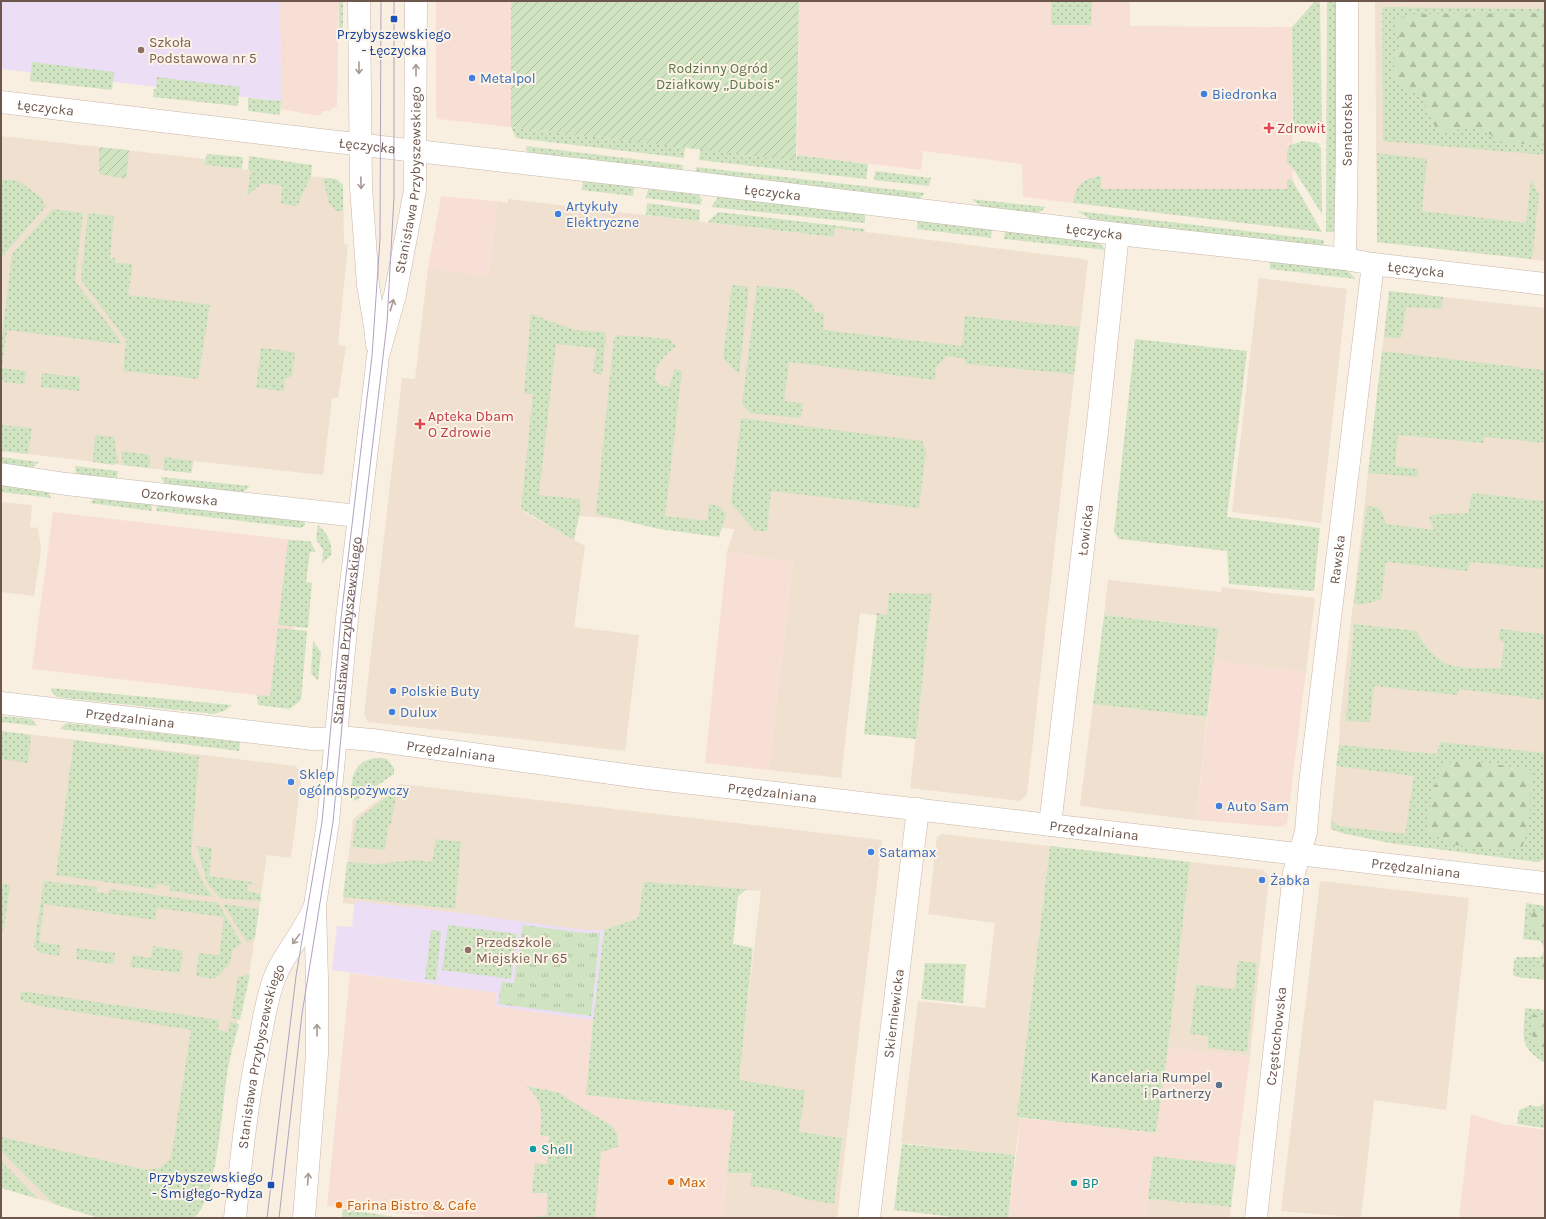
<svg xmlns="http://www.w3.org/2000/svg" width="1546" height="1219" font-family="Karla,sans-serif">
  <defs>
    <pattern id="grass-dots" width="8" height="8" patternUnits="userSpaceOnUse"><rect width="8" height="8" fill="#d1e4c2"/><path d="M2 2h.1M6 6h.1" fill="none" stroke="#aebca0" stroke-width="1.8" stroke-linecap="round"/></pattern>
    <pattern id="forest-firs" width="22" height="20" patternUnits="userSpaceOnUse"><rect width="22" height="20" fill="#d1e4c2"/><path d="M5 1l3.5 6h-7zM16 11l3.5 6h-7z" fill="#aebca0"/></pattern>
    <pattern id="park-tufts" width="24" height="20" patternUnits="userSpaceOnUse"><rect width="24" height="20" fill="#d1e4c2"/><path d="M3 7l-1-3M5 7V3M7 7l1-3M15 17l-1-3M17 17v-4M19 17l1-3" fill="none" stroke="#aebca0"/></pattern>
    <pattern id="garden-furrows" width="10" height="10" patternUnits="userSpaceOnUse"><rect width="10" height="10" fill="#d1e4c2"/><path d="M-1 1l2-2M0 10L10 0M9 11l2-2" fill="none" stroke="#aebca0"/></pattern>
  </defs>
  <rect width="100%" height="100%" fill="#f9efe1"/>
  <!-- residential -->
  <path fill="#efe0d0" d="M1375,1h170v260l-168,-19z
    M1,136l204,23 -1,6 132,14 7,6 1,59 4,1 -10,100 8,1 -8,52h-6l-9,77 -129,-14 -3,12 -190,-22z
    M508,199l325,38 1,-9 249,31 5,2 -20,167 -41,367 -7,6 -110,-13 19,-165 -69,-10 -19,165 -72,-8 24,-208 -66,-10 7,-23 -212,-18 63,35 -11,81 65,8 -14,116 -257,-29 -4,-7 38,-337 13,1 13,-111 61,8 8,-74 11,1z
    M1259,278l88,11 -26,234 -89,-11z
    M1389,291l156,17v551l-7,3 -148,-19 -48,-10 -11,-4v-9l8,-75 1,-27z
    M1,502l31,3 -2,22 8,1 3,22 -7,46 -33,-4z
    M1108,580l113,12 1,-5 93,11 -9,74 -92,-11 3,-33 -113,-13z
    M1093,704l114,13 -11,103 -116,-14z
    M1,731l295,35 6,7 -11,85 -24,-3 -17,113 -23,99 -11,94 -7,29 -8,18 -102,10 -98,-31z
    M400,784l482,56 -45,378h-115l39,-327 -117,-8 -6,35 -34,12h-20l-241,-27 10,-84z
    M942,834l108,12 -33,271 4,1 -6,37 -114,-12 17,-142 67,7 10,-85 -67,-9 9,-77z
    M1190,862l74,8 5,7 -19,179 -82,-8z
    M1320,881l149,17 -23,212 -72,-10 -13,118 -80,-7z
    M1148,1199l83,8 -1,11h-84z"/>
  <!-- commercial -->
  <path fill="#f8dfd6" d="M280,1h59l-2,105 -5,2 -2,3h-7l-4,5 -38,-7z
    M436,1h75v126l-73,-8 -2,-3z
    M799,1h331v25l162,1 1,202 -270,-32 -1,-33 -99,-13 -2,19 -124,-15z
    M441,196l62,6h-6l-8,74 -61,-8z
    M53,512l249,29 -16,153 -5,4 -249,-29z
    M727,552l66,10 -24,208 -64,-7z
    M1214,661l92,11 -19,152 -6,3 -85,-7z
    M350,973l147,20 -1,13 97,14 -7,75 148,16 -12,107h-297l-2,-3 -96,-9z
    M1168,1048l82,8 -14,109 -83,-9 -7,62h-138l13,-100 135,15z
    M1471,1114l32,10 42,6v88h-86z"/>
  <!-- education -->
  <path fill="#ecdef5" d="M1,1h279l1,100 -280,-32z
    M355,901l113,13 116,16h20l-11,90 -98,-14 2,-13 -165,-23 5,-44 15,1z"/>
  <!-- grass -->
  <path fill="url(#grass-dots)" d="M339,1h4v36h-4z
    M1051,1h41l-1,24h-40z
    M1315,1h5l2,126c-7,11 -21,8 -29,3l-1,-103z
    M1327,1h10v231h-11z
    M1382,7l163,2v146l-162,-14z
    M32,62l82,10 -2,18 -82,-9z
    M157,77l83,10 -2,19 -85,-9 1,-8h2z
    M248,98l33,3 -1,14 -32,-4z
    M511,127l174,20 -1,11 -168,-20z
    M1303,141l15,2 3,5 1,66 -30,-47 -5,-4v-12l3,-6z
    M526,146l157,19 -1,7 -154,-17z
    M700,149l96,12 1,-6 71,9 -2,15 -167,-19z
    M1377,153l50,6 -5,52 104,12 5,-44 8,16 -7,64 -155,-17z
    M207,154l36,3 -1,12 -38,-4z
    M249,156l63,9 -1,11 -14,30 -16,-2 1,-18 -20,-3 -15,13 4,-26 -3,-1z
    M696,167l229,26 -7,7 -223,-26z
    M875,171l56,7 -2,8 -55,-6z
    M1101,176v13h186v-10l5,1 30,52 -248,-29c0,-19 10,-24 27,-27z
    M323,178l13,1 7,6v26h-7l-7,-8z
    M1,179l18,2 24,18v4l3,3 -43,50h-2z
    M583,181l51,6 -1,9 -51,-6z
    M648,189l51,6 3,5 -1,5 -55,-7z
    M718,197l147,17v9l-154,-16z
    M971,199l75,8 -6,5 -8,1 -42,-4 -9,-3z
    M647,203l53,7 -1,11 -53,-6z
    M53,209l30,4 -8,68 45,59 1,4 -114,-14 -5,38 24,3 -2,13 -20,-2 -3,-5v-32l11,-91z
    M1077,211l247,29v7l-232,-27z
    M719,212l146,17 -1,3 -29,-4 -2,9 -126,-15z
    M88,213l26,3 -4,42h5v5l18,1 -5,31 82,10 -12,74 -75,-8 3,-31 -45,-60z
    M918,219l74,10 -1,9 -74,-9z
    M1005,230l93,12 8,8 -102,-11z
    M1270,260l73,9 6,3 7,7 -86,-10z
    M732,285l17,2 -10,88 -16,-17z
    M757,286l35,3 22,16v7l10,1 -1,17 139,16 3,-30 114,11 -5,47 -108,-10 -1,-5 -18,-3 -11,11 -1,13 -146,-18 -5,39 19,2 -2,15 -51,-5 -8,-9z
    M1389,291l54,6 -2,12 -35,-2 -5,31 -17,-1z
    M531,314l44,16 29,2 2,4 -4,39 -9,-2 3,-25 -40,-4 -17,151 41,4 1,8 -7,33 -53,-31 12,-115 -9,-1z
    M619,335l50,4 7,7c-12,10 -21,18 -21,34l4,4 10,3 6,-18 7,2 -17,145 42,5 2,-17 10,2 7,8 -7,23 -60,-8 -63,-15 18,-176z
    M1135,339l112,12 -20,166 93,11 -6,63 -85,-7 -2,-33 -108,-12 -5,-7z
    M261,348l34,4 -3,24 -7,3 -1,12 -28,-3z
    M1382,351l160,19 3,2v71l-61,-6 -1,6 -85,-8 -3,31 23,3 -1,8 -49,-4z
    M42,373l38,4 -1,14 -38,-4z
    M741,418l181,23 4,9 -7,58 -148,-17 -4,40h-12l-24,-28z
    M1,425l31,3 -4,26 -27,-3z
    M95,435l19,2 4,25 -4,3 -21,-3z
    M121,451l29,4 -1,13 -26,-3z
    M1,457l38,5 -9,7 -29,-3z
    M164,457l29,4 -2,12 -28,-3z
    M75,466l43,5 -1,9 -41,-4z
    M161,477l89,9 -10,9 -74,-9z
    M1,483l48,9 2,6 -50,-6z
    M1472,493l73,8v68l-75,-7 -2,9 -82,-9 -5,38 -23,5 -4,-3 13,-96c16,2 14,3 19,18l48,6 -5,-14 10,-2 29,-1z
    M95,498l58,2 -1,11 -62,-8z
    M158,500l147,19v6l-4,3 -145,-17z
    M318,525c9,8 15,18 13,30l-9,8 1,-13 -7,-11z
    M288,540l22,1 6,11h-6l-4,30 6,1 -4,45 -30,-3z
    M889,593l43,1 -16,145 -52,-5 13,-121 10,2z
    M1104,615l114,13 -11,89 -114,-13z
    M1354,624l62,7c7,14 22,32 38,35 15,3 32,2 47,2l3,-26 -5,-2 1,-11 45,5v66l-86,-11 -2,6 -83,-9 -4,36 -24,-1z
    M278,628l29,3 -6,69 -11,9 -32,-4 -1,-10 13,1z
    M313,641l8,11 -3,28h-1l-6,-7z
    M51,688l181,17 -8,6 -10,3 -157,-17 -6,-6z
    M1,716l31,3 5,7 -36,-4z
    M66,723l174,19 -1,9 -179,-22z
    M2,731l29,4 -3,28 -27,-4v-26z
    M74,740l125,16 -8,97 12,30 10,14 -43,-6v-5l-14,-2 -1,5 -99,-14z
    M1440,742l105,11v106l-7,3 -148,-19 -48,-10 -11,-4v-9l7,6 67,8 9,-58 -78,-10 3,-21 98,9z
    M378,758l9,1 7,9v6l-39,27 -5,-3c2,-21 3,-38 28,-40z
    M391,793l5,3 -5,29h-3l-3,25 -33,-3 4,-26z
    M436,839l25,3 -6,67 -112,-12 4,-35 29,2 40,-4 16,2z
    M197,846l15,2 -3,28 42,6 5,3 -8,-1 -1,7 14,3v7l-41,-3 -13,-15z
    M1050,846l140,16 -22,186 -12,85 -139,-16z
    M44,881l53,6v5l12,2v-5l109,14 24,41 -9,5 -4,16 -14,14 -19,-3 3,-23 20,2 5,-38 -67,-9 -2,12 -111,-16 -5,38 22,3 -2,11 -18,-3 -7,-6z
    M644,882l103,7 -9,7 -5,48 20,4 -14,132 66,11 -6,41 43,6 -8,66 -30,-5 -27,-9 -27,-4 2,-13h-25l7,-62 -148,-16 7,-75 11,-90 34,-12z
    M1,883l9,2 -6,44 -2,2z
    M1526,903l19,3v74l-28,-3 -4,-2 1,-14 3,-4h23c5,-5 4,-10 1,-16l-18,-2z
    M223,904l36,5 -4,29 -8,4z
    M448,925l69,9 -6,45 -69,-9z
    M431,930l10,1 -5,50 -11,-2z
    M153,946l30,5 -3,22 -50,-6 2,-12 19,3z
    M77,948l38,5 -2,11 -37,-5z
    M1238,961l19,2 -10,89 -39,-4v-12l-18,-2 6,-49 39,4z
    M925,963l41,1 -3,39 -42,-4z
    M250,974l-10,46 -9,-2 7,-41z
    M21,991l198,29 -1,10 10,2 2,-10 9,2c-4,15 -8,29 -11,44 -6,33 -10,131 -34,150h-95l-45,-14 -53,-53v-14l145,33 14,-2 11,-9 20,-129 -151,-24 -20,-6z
    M1525,1008l20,2v53c-28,-17 -21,-27 -20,-55z
    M526,1086l31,6 55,34 5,8 1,13 -17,5 -6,66h-63v-1l15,-2v-22h-15l3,-30 12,1 2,-28 -9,-1c2,-21 4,-34 -14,-49z
    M1545,1102v26l-28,-4 2,-14 12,-5 8,2z
    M902,1144l113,11 -7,63h-47l-67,-8z
    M1153,1156l83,9 -5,42 -83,-8z
    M1,1161l37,38 -37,-11z
    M343,1209l59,9h-60z"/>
  <!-- forest -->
  <path fill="url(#forest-firs)" d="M1545,13v132l-45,-2 -13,-11 -14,-4 -35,4 -9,-17 -7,-20 -14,-5 -15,-11v-20l8,-14 -4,-11 -1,-13 13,-7z
    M1456,758l75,12 -1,45 -7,31 -16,5 -51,-6 -26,-11 -2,-6 3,-34 12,-28z
    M1535,910l10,1v25l-9,-1 -8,-7 1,-10z
    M1545,959v16h-6l-8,-7z
    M1532,1015l13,1v37l-12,-11 -2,-22z"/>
  <!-- park -->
  <path fill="url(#park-tufts)" d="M523,925l60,8h17l-9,83 -93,-12 4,-22 12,1z"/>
  <!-- garden -->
  <path fill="url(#garden-furrows)" d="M511,1h288l-3,160 -285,-34z
    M99,147l30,3 -3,29 -27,-5z"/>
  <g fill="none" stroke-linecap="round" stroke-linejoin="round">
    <!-- minor casing -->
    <g stroke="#c8b6aa" stroke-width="23">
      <g id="minor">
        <path d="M359,1l2,186 7,98 7,41 2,19"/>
        <path id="s1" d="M1,102l319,38 369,42 429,52 227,25 28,5 172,20"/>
        <path id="s2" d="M1345,259l2,-117v-141"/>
        <path id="s3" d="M1,474l65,10 292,32"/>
        <path id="s4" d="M1,703l312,36 36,-1 23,2 268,37 905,106"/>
        <path id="s5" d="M1050,825l48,-402 20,-189"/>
        <path id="s6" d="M235,1218c6,-58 12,-117 24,-174 4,-20 7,-42 14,-62 9,-27 30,-47 41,-74"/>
        <path id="s7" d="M304,1218l13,-164v-75l-2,-74 13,-83 19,-204 31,-262 17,-61 20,-105 1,-189"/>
        <path id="s8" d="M869,1218l49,-409"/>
        <path id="s9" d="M1256,1218l38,-345 12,-41 4,-49 63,-519"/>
      </g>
    </g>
    <!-- minor -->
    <use href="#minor" stroke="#fff" stroke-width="22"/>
    <!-- tram -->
    <path stroke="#b1a2c0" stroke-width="1" d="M267,1218l29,-242 26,-154 19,-204 31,-262 8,-117 1,-238
      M279,1218l23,-204 31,-192 19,-203 35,-296 7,-126v-196"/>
  </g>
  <!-- one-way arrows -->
  <defs><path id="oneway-shaft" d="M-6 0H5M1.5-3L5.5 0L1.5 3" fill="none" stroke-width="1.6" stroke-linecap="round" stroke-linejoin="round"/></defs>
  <g stroke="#a79a93">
    <use href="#oneway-shaft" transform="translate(359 68) rotate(90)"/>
    <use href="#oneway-shaft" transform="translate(416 70) rotate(-90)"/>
    <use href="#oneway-shaft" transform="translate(361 183) rotate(88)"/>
    <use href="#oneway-shaft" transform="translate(392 305) rotate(-73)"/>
    <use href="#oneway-shaft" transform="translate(296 939) rotate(126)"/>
    <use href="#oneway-shaft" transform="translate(317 1030) rotate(-90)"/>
    <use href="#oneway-shaft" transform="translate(308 1179) rotate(-86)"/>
  </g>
  <!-- markers -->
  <g fill="#1a4fb4" stroke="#fcf3e6" stroke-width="1.5">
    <rect x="390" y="15" width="8" height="8" rx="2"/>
    <rect x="267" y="1181" width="8" height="8" rx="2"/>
  </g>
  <g fill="#8d6e63" stroke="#fcf3e6" stroke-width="1.5">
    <circle cx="141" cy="50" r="4"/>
    <circle cx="468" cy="950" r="4"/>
  </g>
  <g fill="#3f7fe0" stroke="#fcf3e6" stroke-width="1.5">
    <circle cx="472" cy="78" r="4"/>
    <circle cx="1204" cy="94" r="4"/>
    <circle cx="558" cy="214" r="4"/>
    <circle cx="393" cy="691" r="4"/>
    <circle cx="392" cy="712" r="4"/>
    <circle cx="291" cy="782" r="4"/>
    <circle cx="1219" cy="806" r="4"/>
    <circle cx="871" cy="852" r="4"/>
    <circle cx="1262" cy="880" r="4"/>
  </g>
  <g fill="#e0444e" stroke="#fcf3e6" stroke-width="1.5">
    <path d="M1267 122h4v4h4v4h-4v4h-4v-4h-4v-4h4z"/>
    <path d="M418 418h4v4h4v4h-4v4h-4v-4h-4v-4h4z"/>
  </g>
  <circle fill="#5c6f8a" stroke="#fcf3e6" stroke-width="1.5" cx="1219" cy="1085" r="4"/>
  <g fill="#0f9aa8" stroke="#fcf3e6" stroke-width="1.5">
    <circle cx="533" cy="1149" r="4"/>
    <circle cx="1074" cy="1183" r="4"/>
  </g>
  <g fill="#e8710a" stroke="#fcf3e6" stroke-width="1.5">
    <circle cx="671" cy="1182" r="4"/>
    <circle cx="339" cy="1205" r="4"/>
  </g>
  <g text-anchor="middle" stroke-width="4" stroke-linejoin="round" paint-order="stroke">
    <!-- transit labels -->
    <g font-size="14" fill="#164399" stroke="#fcf3e6">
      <text x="394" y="39">Przybyszewskiego<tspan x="394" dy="16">- Łęczycka</tspan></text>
      <text x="263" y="1182" text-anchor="end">Przybyszewskiego<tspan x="263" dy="16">- Śmigłego-Rydza</tspan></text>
    </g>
    <!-- education labels -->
    <g font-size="14" fill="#785e54" stroke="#fcf3e6" text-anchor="start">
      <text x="149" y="47">Szkoła<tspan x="149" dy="16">Podstawowa nr 5</tspan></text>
      <text x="476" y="947">Przedszkole<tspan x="476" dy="16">Miejskie Nr 65</tspan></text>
    </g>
    <!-- park labels -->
    <g font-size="14" fill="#577748" stroke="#fcf3e6">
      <text x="718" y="73">Rodzinny Ogród<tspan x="718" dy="16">Działkowy „Dubois”</tspan></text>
    </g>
    <!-- shop labels -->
    <g font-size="14" fill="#366cbe" stroke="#fcf3e6" text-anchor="start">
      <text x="480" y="83">Metalpol</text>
      <text x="1212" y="99">Biedronka</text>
      <text x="566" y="211">Artykuły<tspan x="566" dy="16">Elektryczne</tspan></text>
      <text x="401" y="696">Polskie Buty</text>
      <text x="400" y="717">Dulux</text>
      <text x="299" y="779">Sklep<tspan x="299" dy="16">ogólnospożywczy</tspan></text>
      <text x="1227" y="811">Auto Sam</text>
      <text x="879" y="857">Satamax</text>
      <text x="1270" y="885">Żabka</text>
    </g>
    <!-- street labels -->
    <g font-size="14" fill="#6d564b" stroke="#fcf3e6">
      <text dy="5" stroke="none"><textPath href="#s1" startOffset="45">Łęczycka</textPath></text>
      <text dy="5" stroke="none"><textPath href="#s2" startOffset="129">Senatorska</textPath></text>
      <text dy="5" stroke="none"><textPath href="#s1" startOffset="369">Łęczycka</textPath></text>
      <text dy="5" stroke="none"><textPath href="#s7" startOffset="1046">Stanisława Przybyszewskiego</textPath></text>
      <text dy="5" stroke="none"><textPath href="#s1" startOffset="777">Łęczycka</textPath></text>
      <text dy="5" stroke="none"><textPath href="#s1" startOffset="1101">Łęczycka</textPath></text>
      <text dy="5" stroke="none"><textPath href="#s1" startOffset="1425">Łęczycka</textPath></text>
      <text dy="5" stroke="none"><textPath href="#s3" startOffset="180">Ozorkowska</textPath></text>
      <text dy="5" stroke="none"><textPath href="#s5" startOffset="297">Łowicka</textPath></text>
      <text dy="5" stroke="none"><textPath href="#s9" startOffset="664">Rawska</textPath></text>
      <text dy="5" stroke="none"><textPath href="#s7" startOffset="590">Stanisława Przybyszewskiego</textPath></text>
      <text dy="5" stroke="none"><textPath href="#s4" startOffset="130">Przędzalniana</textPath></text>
      <text dy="5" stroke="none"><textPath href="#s4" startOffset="453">Przędzalniana</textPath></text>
      <text dy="5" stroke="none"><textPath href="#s4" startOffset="777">Przędzalniana</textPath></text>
      <text dy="5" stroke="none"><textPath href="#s4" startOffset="1101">Przędzalniana</textPath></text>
      <text dy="5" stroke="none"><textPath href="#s4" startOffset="1425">Przędzalniana</textPath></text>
      <text dy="5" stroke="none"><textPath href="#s8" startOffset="206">Skierniewicka</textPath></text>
      <text dy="5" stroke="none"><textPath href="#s9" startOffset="183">Częstochowska</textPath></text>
      <text dy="5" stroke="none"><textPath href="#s6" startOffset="164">Stanisława Przybyszewskiego</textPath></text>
    </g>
    <!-- health labels -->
    <g font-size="14" fill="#be3a42" stroke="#fcf3e6" text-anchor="start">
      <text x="1277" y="133">Zdrowit</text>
      <text x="428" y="421">Apteka Dbam<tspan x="428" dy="16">O Zdrowie</tspan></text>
    </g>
    <!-- service labels -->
    <g font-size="14" fill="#4e5e75" stroke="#fcf3e6" text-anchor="end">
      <text x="1211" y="1082">Kancelaria Rumpel<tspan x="1211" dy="16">i Partnerzy</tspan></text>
    </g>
    <!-- culture labels -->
    <g font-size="14" fill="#0d838f" stroke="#fcf3e6" text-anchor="start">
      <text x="541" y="1154">Shell</text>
      <text x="1082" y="1188">BP</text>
    </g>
    <!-- food labels -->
    <g font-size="14" fill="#c56008" stroke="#fcf3e6" text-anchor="start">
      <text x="679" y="1187">Max</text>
      <text x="347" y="1210">Farina Bistro &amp; Cafe</text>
    </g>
  </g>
  <!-- border -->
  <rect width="1546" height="1219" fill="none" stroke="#6d564b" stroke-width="4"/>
</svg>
